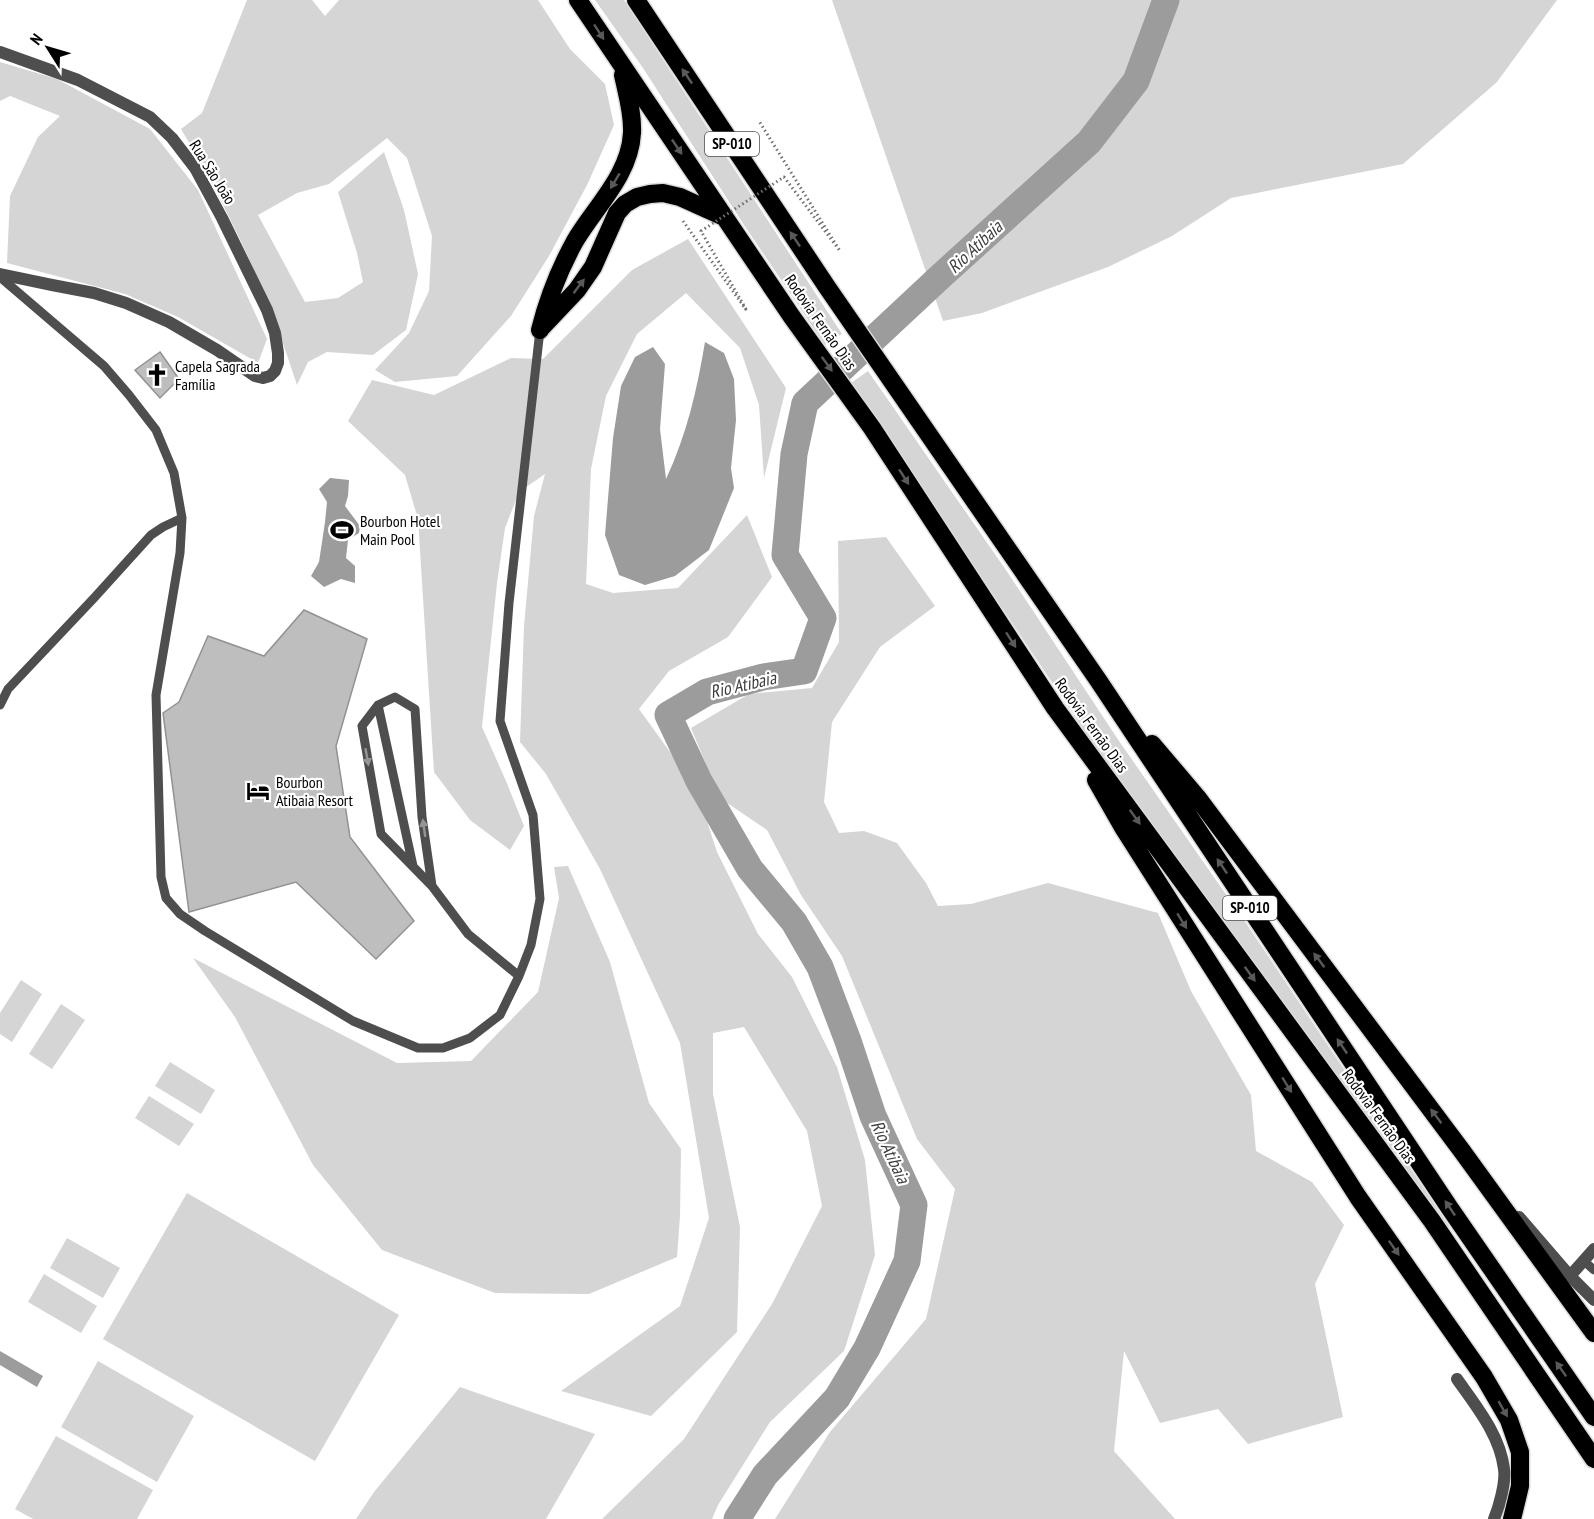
<svg xmlns="http://www.w3.org/2000/svg" width="1594" height="1519" font-family="'PT Sans Narrow',sans-serif">
  <rect width="100%" height="100%" fill="#fff"/>
  <!-- green -->
  <path fill="#d5d5d5" d="M247,0h65l13,16 14,-16h199l32,49 35,35 9,41 -27,60 -38,71 -38,60 -54,60 -62,6 -20,-12 34,-37 20,-42 3,-55 -25,-78 -20,-20 -58,46 -32,9 -39,22 47,87 33,-4 25,-16 -6,-29 -19,-61 46,-40 20,58 14,64 -12,56 -33,25 -46,-3 -19,10 -11,23c-12,-36 -24,-73 -40,-108 -22,-51 -48,-101 -76,-148l21,-16z
    M595,0h29l218,334 -17,11 -81,-120 -101,-157z
    M832,0h725l-60,82 -94,82 -172,34 -59,38 -64,31 -126,46 -39,8z
    M0,62l57,17 93,50 48,61 69,149 -9,24 -80,-46 -53,-23 -118,-31 3,-67 28,-59 22,-21 -50,-20 -10,5z
    M688,239l98,149 -22,90 -5,-73 -19,-57 -54,-55 -49,41 -31,62 -15,73 -5,115 27,9 65,-5 69,-73 25,62 -44,60 -59,34 -30,38 57,79 21,64 41,82 34,43 45,90 28,93 10,95 -31,96 -74,71 -52,83 -6,14h-110l82,-80 88,-135 50,-98 -15,-75 -63,-104 -31,6v61l27,133 -3,105 -86,84 -90,-25 119,-85 29,-88 -29,-175 -80,-174 -54,-95 -26,-32 4,-116 10,-110 11,-42 -26,18 -14,36 -8,55 -15,144 24,54 18,45 -14,24 -40,-30 -36,-48 -16,-253 -13,-44 -57,-54 24,-41 62,15 77,-37 32,1 89,-89z
    M868,371l140,202 111,168 129,185 201,300 -4,2 -343,-471 -251,-374z
    M886,537l49,69 -55,41 -48,75 -8,80 15,31 25,-2 33,12 29,40 12,23 33,-2 77,-21 110,30 33,78 60,104 5,56 56,31 32,43 -29,59 28,133 -95,27 -30,-35 -58,14 -36,-72 -10,100 61,68h-400l55,-87 96,-113 29,-130 -38,-50 -75,-183 -41,-61 -34,-65 -47,-32 -29,-70 58,-34 63,-6 27,-46 -1,-101z
    M568,866l42,96 39,141 32,46 -1,67 -3,41 -88,37 -94,-1 -113,-43 -69,-85 -78,-148 -42,-59 204,105 74,-2 67,-69 21,-94 -5,-31z
    M21,980l21,14 -30,48 -12,-8v-21z
    M61,1004l24,16 -33,49 -23,-15z
    M170,1062l45,28 -14,24 -46,-28z
    M149,1096l45,28 -15,22 -44,-28z
    M187,1193l212,122 -84,146 -212,-122z
    M67,1238l53,30 -17,30 -53,-30z
    M44,1274l53,32 -16,27 -53,-31z
    M98,1361l96,55 -37,66 -96,-55z
    M460,1387l135,47 -49,85h-190l18,-27z
    M56,1436l97,54 -16,29h-104l-18,-10z"/>
  <!-- water -->
  <path fill="#9c9c9c" d="M705,342l19,11 10,26 2,41 -5,48 3,20 -25,62 -34,26 -30,9 -26,-10 -14,-40 8,-97 8,-52 14,-29 18,-10 12,17 -5,65 6,50c21,-45 31,-89 39,-137z
    M330,478l19,2 -1,16 -3,10 15,20 -1,7 -11,7 -2,18 9,8v17l-14,-4 -17,8 -13,-11 8,-14 6,-40 2,-20 -8,-13z
    M0,1351l43,25 -6,11 -37,-22z"/>
  <g fill="none" stroke-linecap="round" stroke-linejoin="round">
    <!-- river -->
    <path stroke="#9c9c9c" stroke-width="27" d="M737,1519l28,-44 72,-77 30,-50 40,-87 7,-56 -41,-89 -25,-75 -28,-74 -26,-45 -44,-53 -51,-88 -31,-66 39,-23 56,-15 41,-6 19,-53 -38,-63 9,-101 11,-51 136,-127 148,-134 47,-61 30,-81"/>
  </g>
  <!-- building -->
  <path fill="#bebebe" stroke="#929292" stroke-width="1.5" d="M160,352l19,27 -19,19 -25,-28z
    M304,610l63,29 -31,107 14,91 64,84 -38,38 -80,-77 -107,30 -26,-199 16,-11 29,-66 56,20z"/>
  <g fill="none" stroke-linecap="round" stroke-linejoin="round">
    <!-- highway casing -->
    <g stroke="#dbdbdb" stroke-width="21">
      <path id="highway" d="M578,0l214,317 80,111 183,280 377,513 162,238
        M636,0l191,287 271,393 351,527 145,210
        M542,327l35,-37 16,-23 24,-54 8,-9 12,-7 13,-3 13,-1 17,4 42,19
        M540,330c8,-32 19,-60 35,-89 20,-34 55,-66 57,-108 1,-20 -5,-39 -9,-58
        M1152,744l45,53 265,354 132,182
        M1096,780l28,49 234,368 126,180 25,43 11,32v34l-8,33"/>
    </g>
    <!-- lane -->
    <path stroke="#4e4e4e" stroke-width="9" d="M0,277l104,89 25,29 27,35 18,43 8,45 -2,35 -24,142 5,182 5,21 14,16 25,17 148,90 65,27h25l27,-10 30,-23 19,-39 12,-31 9,-46 -7,-84 -33,-94 9,-118 31,-273
      M0,705l8,-16 86,-91 57,-63 12,-8 19,-9
      M378,705l35,161
      M432,886l-10,-69 -7,-108 -20,-12 -17,8 -16,21 19,108 51,52 36,48 51,42
      M1584,1261l10,9"/>
    <!-- street -->
    <path stroke="#4e4e4e" stroke-width="12" d="M0,52l78,28 72,37 22,21 23,30 27,50 45,92 8,23 3,20v10l-3,8 -5,5 -7,2 -8,-2 -38,-26 -48,-28 -43,-19 -32,-10 -42,-8 -52,-11
      M1519,1217l51,59 24,24
      M1570,1276l24,-27
      M1457,1379c19,27 43,56 47,90 2,13 -5,38 -10,50"/>
    <!-- highway -->
    <use href="#highway" stroke="#000" stroke-width="18"/>
    <!-- path-bridge -->
    <path stroke="#707070" stroke-width="3" stroke-dasharray="1.5 3" stroke-linecap="butt" d="M683,221l64,90 -46,-80 83,-54 56,74 -81,-130"/>
  </g>
  <!-- one-way arrows -->
  <defs><path id="oneway-solid" d="M-6-.8H1V-3.2L6.5 0L1 3.2V.8H-6Z" transform="scale(1.5)"/></defs>
  <g fill="#595959">
    <use href="#oneway-solid" transform="translate(599 32) rotate(57)"/>
    <use href="#oneway-solid" transform="translate(687 76) rotate(-124)"/>
    <use href="#oneway-solid" transform="translate(677 147) rotate(56)"/>
    <use href="#oneway-solid" transform="translate(615 181) rotate(121)"/>
    <use href="#oneway-solid" transform="translate(795 239) rotate(-124)"/>
    <use href="#oneway-solid" transform="translate(579 286) rotate(-53)"/>
    <use href="#oneway-solid" transform="translate(827 364) rotate(54)"/>
    <use href="#oneway-solid" transform="translate(904 477) rotate(57)"/>
    <use href="#oneway-solid" transform="translate(1011 640) rotate(57)"/>
    <use href="#oneway-solid" transform="translate(1135 817) rotate(54)"/>
    <use href="#oneway-solid" transform="translate(1222 866) rotate(-124)"/>
    <use href="#oneway-solid" transform="translate(1182 921) rotate(58)"/>
    <use href="#oneway-solid" transform="translate(1319 960) rotate(-127)"/>
    <use href="#oneway-solid" transform="translate(1250 974) rotate(54)"/>
    <use href="#oneway-solid" transform="translate(1342 1046) rotate(-124)"/>
    <use href="#oneway-solid" transform="translate(1287 1085) rotate(58)"/>
    <use href="#oneway-solid" transform="translate(1436 1116) rotate(-127)"/>
    <use href="#oneway-solid" transform="translate(1450 1208) rotate(-124)"/>
    <use href="#oneway-solid" transform="translate(1394 1248) rotate(55)"/>
    <use href="#oneway-solid" transform="translate(1561 1369) rotate(-125)"/>
    <use href="#oneway-solid" transform="translate(1503 1409) rotate(60)"/>
  </g>
  <g fill="#959595">
    <use href="#oneway-solid" transform="translate(367 757) rotate(80)"/>
    <use href="#oneway-solid" transform="translate(424 828) rotate(-98)"/>
  </g>
  <!-- icons -->
  <defs>
    <g id="church-bare" transform="scale(1.8)"><path d="M-1.2-6h2.4v3.5h3.3v2.4h-3.3V6h-2.4V-.1h-3.3v-2.4h3.3Z" fill="#000" stroke="#fff" stroke-width="2.5" paint-order="stroke"/></g>
    <g id="stadium-bare" transform="scale(1.8)"><path d="M0-5a6.5 5 0 1 0 0 10a6.5 5 0 1 0 0-10ZM-3.5-1.8h7v3.6h-7Z" fill="#000" stroke="#fff" stroke-width="2.5" paint-order="stroke"/></g>
    <g id="hotel-bare" transform="scale(1.8)"><path d="M-6-4.5h1.5V1H6V5H4.5V3h-9V5H-6ZM-4 0a1.8 1.8 0 1 1 3.6 0ZM.5 0V-2.5h3Q6-2.5 6 0Z" fill="#000" stroke="#fff" stroke-width="2.5" paint-order="stroke"/></g>
  </defs>
  <g fill-rule="evenodd">
    <use href="#church-bare" x="157" y="375"/>
    <use href="#stadium-bare" x="342" y="530"/>
    <use href="#hotel-bare" x="258" y="791"/>
  </g>
  <g text-anchor="middle" stroke-width="4.5" stroke-linejoin="round" paint-order="stroke">
    <!-- shield labels -->
    <g fill="#fff" stroke="#4c4c4c" stroke-width="1.5">
      <rect x="705" y="132" width="54" height="24" rx="4.5"/>
      <rect x="1223" y="896" width="54" height="24" rx="4.5"/>
    </g>
    <g font-size="15" font-weight="bold" fill="#000">
      <text x="732" y="149">SP-010</text>
      <text x="1250" y="913">SP-010</text>
    </g>
    <!-- street labels -->
    <g font-size="16" fill="#000" stroke="#fff">
      <text transform="translate(213 172) rotate(58)" y="6">Rua São João</text>
      <text transform="translate(821 322) rotate(55)" y="6">Rodovia Fernão Dias</text>
      <text transform="translate(1092 725) rotate(54)" y="6">Rodovia Fernão Dias</text>
      <text transform="translate(1379 1116) rotate(54)" y="6">Rodovia Fernão Dias</text>
    </g>
    <!-- poi labels -->
    <g font-size="16" fill="#000" stroke="#fff" text-anchor="start">
      <text x="175" y="372">Capela Sagrada<tspan x="175" dy="18">Família</tspan></text>
      <text x="360" y="527">Bourbon Hotel<tspan x="360" dy="18">Main Pool</tspan></text>
      <text x="276" y="788">Bourbon<tspan x="276" dy="18">Atibaia Resort</tspan></text>
    </g>
    <!-- water labels -->
    <g font-size="18" font-style="italic" fill="#3d3d3d" stroke="#fff">
      <text transform="translate(975 247) rotate(-43)" y="6">Rio Atibaia</text>
      <text transform="translate(743 685) rotate(-13)" y="6">Rio Atibaia</text>
      <text transform="translate(890 1152) rotate(65)" y="6">Rio Atibaia</text>
    </g>
  </g>
  <!-- north arrow -->
  <g transform="translate(48 48) rotate(307)" stroke="#ffffff" stroke-width="4.5" paint-order="stroke">
  <path d="M0-4.5L10 22L0 15L-10 22Z" fill="#000000"/>
  <text y="-9" font-size="16" font-weight="bold" text-anchor="middle" fill="#000000">N</text>
  </g>
</svg>
